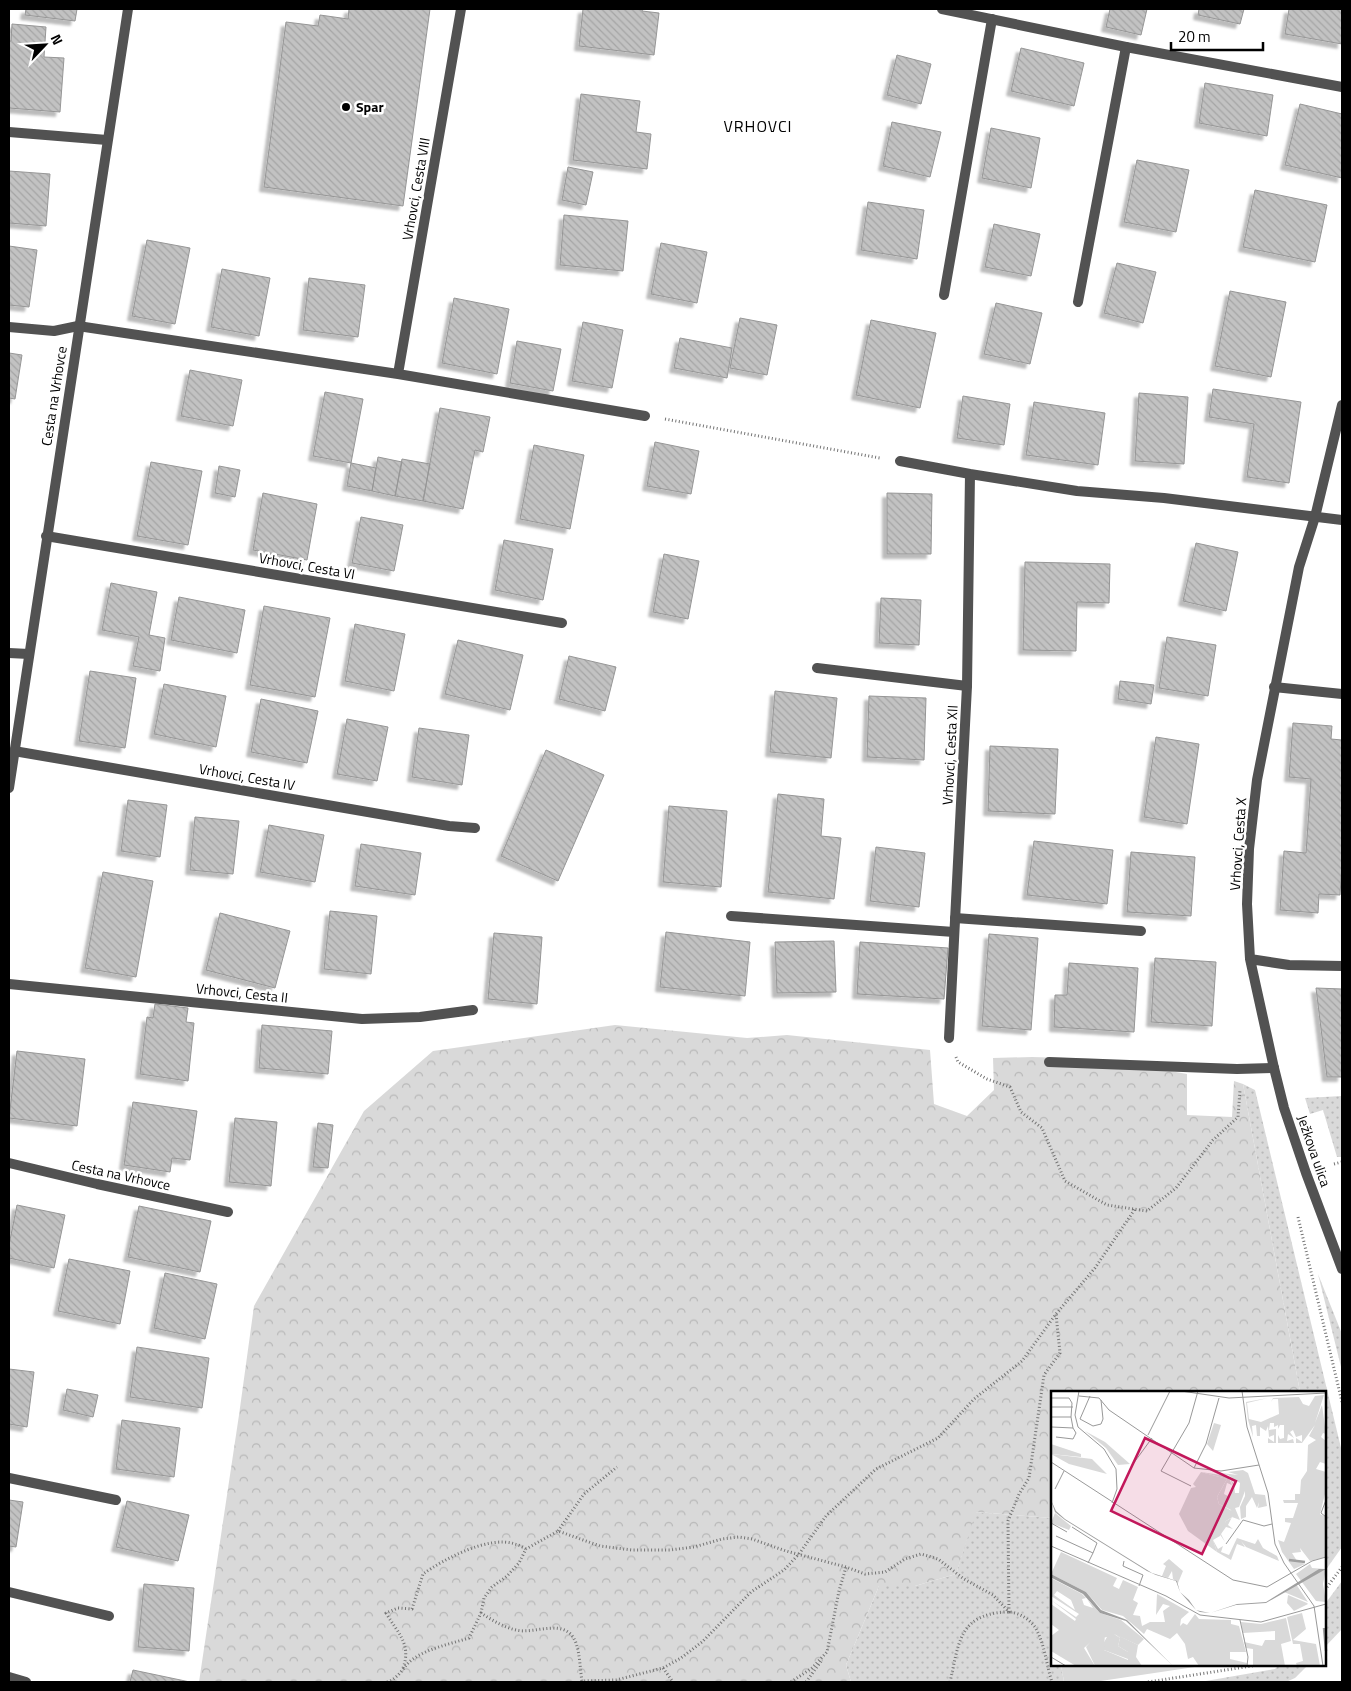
<svg xmlns="http://www.w3.org/2000/svg" width="1351" height="1691" font-family="'Titillium Web',sans-serif">
  <defs>
    <pattern id="grass-dots" width="8" height="8" patternUnits="userSpaceOnUse" patternTransform="scale(1.25)"><rect width="8" height="8" fill="#d9d9d9"/><path d="M2 2h.1M6 6h.1" fill="none" stroke="#b8b8b8" stroke-width="1.8" stroke-linecap="round"/></pattern>
    <pattern id="forest-crowns" width="20" height="18" patternUnits="userSpaceOnUse" patternTransform="scale(1.25)"><rect width="20" height="18" fill="#d9d9d9"/><path d="M2 6a3 3 0 1 1 6 0M12 15a3 3 0 1 1 6 0" fill="none" stroke="#b8b8b8"/></pattern>
    <pattern id="building-back-hatch" width="6" height="6" patternUnits="userSpaceOnUse" patternTransform="scale(1.25)"><rect width="6" height="6" fill="#c2c2c2"/><path d="M-1 5l2 2M0 0l6 6M5-1l2 2" fill="none" stroke="#a5a5a5"/></pattern>
    <filter id="shadow"><feDropShadow dx="-4.5" dy="4.5" stdDeviation="1" flood-color="#0004"/></filter>
  </defs>
  <rect width="100%" height="100%" fill="#fff"/>
  <!-- grass -->
  <path fill="url(#grass-dots)" d="M1243,1084l12,6 87,362v95l-17,24v-179h-25z
    M1342,1096v61h-5l-14,-47 -13,4 -5,-16z
    M1318,1274l24,60v37z
    M975,1512l77,6v72l-2,1 2,14v60h9l3,17h-213l-5,-17 33,-79h36l41,-12z
    M1342,1581v48l-17,18v-43z
    M1279,1665h29l-13,13 -9,4h-86l75,-13z"/>
  <!-- forest -->
  <path fill="url(#forest-crowns)" d="M615,1025l132,13 40,-3 143,15 4,54 33,12 27,-26 -1,-32 39,-1 69,2 86,15v41l45,2 2,-36 9,3 57,308h-248v126l-76,-6 -20,62 -41,12h-36l-33,79 5,17h-652l40,-267 15,-109 110,-195 69,-60z"/>
  <!-- green -->
  <path fill="#d9d9d9" d="M1061,1665h147l-114,17h-30z"/>
  <!-- building -->
  <path fill="url(#building-back-hatch)" stroke="#969696" filter="url(#shadow)" d="M26,9h51l-2,12 -50,-6z
    M349,9h81l-27,197 -139,-19 22,-165 32,4 2,-11 28,4z
    M583,9h60l-1,2 17,2 -5,42 -75,-9z
    M1110,9h37l-6,26 -35,-8z
    M1199,9h45l-4,15 -42,-9z
    M1289,9h53v35l-57,-10z
    M12,24l34,3 -2,30 20,1 -4,54 -51,-4v-67h2z
    M1021,48l63,15 -10,43 -63,-15z
    M897,55l34,9 -10,40 -34,-9z
    M1205,83l68,12 -6,41 -68,-13z
    M581,94l59,7 -4,31 15,2 -4,35 -74,-9z
    M1300,104l42,10v64l-57,-13z
    M892,122l49,10 -11,45 -47,-11z
    M991,128l49,10 -9,50 -49,-10z
    M1137,160l52,10 -13,62 -52,-10z
    M568,167l25,5 -7,33 -24,-5z
    M9,171l41,3 -4,52 -37,-3z
    M1255,190l72,15 -12,57 -72,-15z
    M868,202l56,8 -7,49 -56,-9z
    M564,215l64,6 -5,50 -63,-6z
    M994,224l46,10 -9,42 -46,-9z
    M147,240l43,8 -15,76 -43,-8z
    M661,243l46,9 -10,51 -46,-9z
    M9,246l28,4 -8,57 -20,-2z
    M1117,263l39,9 -13,51 -39,-10z
    M222,269l48,9 -11,58 -48,-9z
    M309,278l56,7 -7,52 -55,-7z
    M1230,291l56,11 -15,75 -56,-11z
    M454,298l55,11 -12,65 -55,-11z
    M996,303l46,10 -12,51 -46,-10z
    M740,318l37,7 -10,50 -37,-7z
    M871,320l65,13 -16,75 -64,-13z
    M583,322l40,8 -11,58 -40,-7z
    M680,338l52,10 -5,30 -53,-10z
    M517,341l44,8 -8,42 -43,-8z
    M9,353l13,2 -7,44 -6,-1z
    M190,370l52,10 -9,46 -52,-10z
    M1213,389l88,13 -12,81 -42,-6 7,-53 -45,-7z
    M325,392l38,7 -12,64 -38,-7z
    M1139,393l49,4 -4,67 -49,-3z
    M963,396l47,8 -6,41 -47,-7z
    M1034,402l71,11 -7,52 -72,-10z
    M440,408l50,9 -7,35 -8,-2 -12,59 -40,-8z
    M655,442l44,9 -8,43 -44,-8z
    M534,445l50,10 -14,74 -50,-10z
    M378,457l24,5 -7,34 -23,-5z
    M402,459l28,5 -7,37 -28,-5z
    M151,462l51,9 -14,74 -51,-9z
    M351,463l25,5 -4,23 -25,-5z
    M219,466l21,4 -5,27 -20,-4z
    M263,493l54,11 -10,56 -54,-10z
    M887,493l45,1 -1,60h-44z
    M361,517l42,8 -9,46 -42,-8z
    M504,540l49,9 -10,51 -48,-10z
    M1196,543l42,9 -12,59 -43,-10z
    M664,554l35,7 -11,58 -35,-7z
    M1025,562l85,2 -1,39 -32,-1 -1,49 -53,-1z
    M111,583l46,9 -8,43 16,3 -5,33 -27,-5 6,-29 -37,-7z
    M179,597l66,13 -8,43 -66,-13z
    M881,598l40,2 -2,45 -40,-2z
    M264,606l66,12 -15,79 -65,-12z
    M355,624l50,10 -11,57 -49,-10z
    M1167,637l49,8 -8,51 -49,-8z
    M458,640l65,15 -13,55 -65,-16z
    M569,656l47,11 -11,44 -46,-12z
    M90,671l46,7 -11,70 -46,-7z
    M1120,681l34,4 -3,19 -33,-5z
    M164,684l62,12 -10,51 -62,-13z
    M775,691l62,7 -6,60 -61,-6z
    M869,696l57,2 -2,62 -57,-3z
    M261,699l57,12 -11,52 -56,-11z
    M347,719l41,8 -11,54 -40,-7z
    M1293,723l39,3 -1,13 11,1v123l-2,32 -21,-1 -1,19 -38,-3 4,-59 22,2 5,-74 -22,-2z
    M419,728l50,7 -7,50 -50,-8z
    M1156,737l43,7 -12,80 -43,-7z
    M990,746l68,3 -3,65 -67,-3z
    M546,750l58,25 -46,106 -57,-25z
    M778,794l46,5 -3,37 20,2 -7,61 -66,-7z
    M128,800l39,5 -7,52 -39,-6z
    M669,806l58,5 -6,76 -58,-5z
    M195,817l44,4 -6,53 -43,-4z
    M269,825l55,10 -9,47 -55,-10z
    M1034,841l79,9 -6,54 -80,-9z
    M361,844l60,9 -6,42 -60,-9z
    M876,847l49,6 -6,54 -49,-6z
    M1131,852l64,5 -4,59 -64,-4z
    M103,872l50,9 -17,96 -51,-9z
    M330,911l47,5 -6,58 -47,-5z
    M220,913l70,18 -15,57 -69,-18z
    M666,932l84,10 -5,54 -85,-9z
    M494,933l48,4 -5,67 -49,-5z
    M989,934l49,4 -7,92 -49,-4z
    M834,941l2,51 -59,1 -2,-51z
    M860,942l88,6 -4,51 -87,-5z
    M1155,958l61,4 -4,64 -61,-4z
    M1069,963l69,5 -4,64 -80,-5 1,-32h12z
    M1316,988l26,1v88h-15z
    M155,1004l33,4 -2,14 8,1 -6,58 -48,-7 7,-57 6,1z
    M262,1025l70,6 -4,43 -69,-6z
    M17,1051l68,8 -8,67 -68,-8z
    M133,1102l64,9 -7,49 -18,-2 -2,14 -46,-7z
    M235,1118l42,4 -6,64 -42,-4z
    M318,1123l15,2 -5,43 -15,-1z
    M17,1205l48,10 -11,53 -45,-10v-13z
    M139,1206l72,15 -11,51 -72,-15z
    M69,1259l61,12 -10,53 -62,-13z
    M165,1273l52,11 -12,55 -51,-11z
    M137,1347l72,11 -7,50 -72,-11z
    M9,1369l25,3 -7,55 -18,-3z
    M67,1389l31,6 -5,22 -30,-7z
    M122,1420l58,8 -6,49 -58,-8z
    M9,1500l14,2 -7,45 -7,-1z
    M127,1501l62,14 -11,46 -62,-14z
    M144,1584l50,4 -5,63 -51,-4z
    M133,1670l57,12h-60z"/>
  <g fill="none" stroke-linecap="round" stroke-linejoin="round">
    <!-- path -->
    <path stroke="#747474" stroke-width="3" stroke-dasharray="1 2.5" stroke-linecap="butt" d="M665,419l215,39
      M956,1057l2,5 29,17 23,8 11,25 21,16 23,53 42,24 40,6 29,-23 37,-48 25,-23 2,-27
      M1334,1164l8,-2
      M1298,1217l44,185
      M558,1531l26,-37 33,-27
      M1325,1590l17,-23
      M481,1613l3,-15 8,-11 15,-11 12,-13 7,-14 32,-18 42,15 32,4h38l24,-3 28,-8 17,-2 13,2 34,12 60,16 19,7 20,-2 20,-13 16,-5 17,5 26,20 29,16 16,17 -1,-91 11,-27 10,-16 15,-103 16,-22 -4,-39
      M403,1668c9,-24 -6,-36 -17,-55l12,-5 14,1 11,-35c21,-15 66,-39 92,-30 4,1 8,3 11,5
      M663,1668l10,14
      M387,1682c13,-4 16,-16 26,-23 16,-11 37,-15 56,-21l12,-25c11,7 22,14 35,17 19,5 50,-14 60,13 4,11 4,26 6,38l34,-1 47,-12 18,-10 21,-16 49,-50 33,-22 15,-16 27,-38 50,-47 62,-31 36,-39 48,-38 34,-47 39,-46 40,-59
      M791,1682l21,-14 15,-16 12,-61 7,-24
      M806,1682l16,-22
      M950,1682c9,-38 8,-67 55,-70 12,-1 23,6 30,15 10,17 11,37 17,55
      M1148,1682l110,-17"/>
    <!-- service -->
    <path stroke="#525252" stroke-width="10" d="M9,132l98,8
      M944,295l48,-276
      M1078,302l48,-255
      M9,327l45,4 24,-5 320,48 247,42
      M398,374l63,-365
      M46,536l516,87
      M9,653l20,1
      M817,668l150,18
      M1274,687l68,7
      M14,751l435,75 26,2
      M731,916l223,16
      M955,918l186,13
      M9,984l353,35 58,-2 53,-7
      M1049,1062l188,7 37,-1
      M9,1163l88,21 131,28
      M9,1478l107,22
      M9,1592l100,24
      M9,1677l17,5"/>
    <!-- minor -->
    <path stroke="#525252" stroke-width="10" d="M942,9l184,38 216,40
      M1342,405l-27,112 -16,50 -42,213 -8,69 -2,55 3,55 24,109 10,40 22,65 36,96
      M900,461l70,13
      M1250,959l39,6 53,1
      M949,1038l18,-352 3,-212 107,17 87,7 178,22"/>
    <!-- tertiary -->
    <path stroke="#525252" stroke-width="10" d="M9,788l119,-779"/>
  </g>
  <!-- markers -->
  <circle fill="#000" stroke="#fff" stroke-width="2" cx="346" cy="107" r="5"/>
  <g text-anchor="middle" stroke-width="5" stroke-linejoin="round" paint-order="stroke">
    <!-- poi labels -->
    <g font-size="14" font-weight="bold" fill="#000" stroke="#fff" text-anchor="start">
      <text x="356" y="112">Spar</text>
    </g>
    <!-- street labels -->
    <g font-size="14" fill="#000" stroke="#fff">
      <text transform="translate(416 189) rotate(-80)" y="5">Vrhovci, Cesta VIII</text>
      <text transform="translate(54 396) rotate(-81)" y="5">Cesta na Vrhovce</text>
      <text transform="translate(307 566) rotate(10)" y="5">Vrhovci, Cesta VI</text>
      <text transform="translate(950 755) rotate(-87)" y="5">Vrhovci, Cesta XII</text>
      <text transform="translate(247 777) rotate(10)" y="5">Vrhovci, Cesta IV</text>
      <text transform="translate(1238 844) rotate(-86)" y="5">Vrhovci, Cesta X</text>
      <text transform="translate(242 993) rotate(6)" y="5">Vrhovci, Cesta II</text>
      <text transform="translate(1314 1151) rotate(71)" y="5">Ježkova ulica</text>
      <text transform="translate(121 1175) rotate(12)" y="5">Cesta na Vrhovce</text>
    </g>
    <!-- quarter labels -->
    <g font-size="16" letter-spacing="1" fill="#000" stroke="#fff">
      <text x="758" y="132">VRHOVCI</text>
    </g>
  </g>
  <!-- overview -->
  <g transform="translate(1051 1391)">
    <rect width="275" height="275" fill="#fff"/>
    <path d="M273,4l-9,28 7,-18 4,29 -3,-1 -2,4 5,4v23l-6,-2 -4,7 10,3v18l-6,24 6,3v40l-16,4 -10,-13 1,4 -9,1 5,8 8,3 -11,5 -12,-17 -4,-12 6,2 7,-19 -6,-1v-4h8l6,-18 -1,3h-14l-1,-3h12v-6h5l1,-14 6,-9 1,-26 8,-5 -7,-4 6,-11 -13,18h-6v-5l6,4v-7l-6,2 -3,-7 -3,2 4,6 -6,-4 -1,7 6,-2 1,4h-16v-8l2,4 4,-1v-13h-4l-2,4v-4l-4,2v-4h-4l-1,7 7,-1v14h-8v-5l6,4v-7l-5,2 -1,-11 -2,5 -6,-4v9h-3l-1,-11 -4,1 1,11 -5,-17 -2,-18 22,-4 -21,5 2,16 12,3 18,-8 -1,-15h-5l-2,3 2,-4 26,-1 4,7 6,2 6,-10zM0,63l41,5 15,15 -38,-10zM192,79l5,3 7,21 10,1 2,11 -9,2 1,-6 -2,6 -5,-11 -6,9v11l-5,2 -1,-12 5,-11v-5l-6,16 -4,1 5,12 -8,-3 -4,8 5,4 -7,-2 -5,7 4,8 -6,-9 7,-12 7,-4 -2,-7 -12,-6 -2,-7 10,-18 -26,-7 27,4 4,9 -5,-2 -3,11 6,3 3,-12 -4,-8 5,7 1,9h4l1,-10 -12,-8 -15,-3 25,3 -10,-3zM186,147l18,6 3,-5 5,9 14,8 2,5 -33,-14 -5,-6 4,6 -8,-3 -6,16 -14,-8 -4,-12 5,9 5,-3 -2,6 8,3zM10,161l56,26 -4,8 6,3 4,-9 15,7 -5,13 5,3 -5,12 7,1 2,10 8,-4h15l-2,-11 7,-5 -7,-2 -7,11 1,-21 32,18 -8,7 -1,7 3,-3 4,2 8,-11 4,5 32,1v4l8,2 7,26h-16v7l17,4 -1,3h-47l-6,-9 -5,2 -3,-15 -8,-11 -7,6 -23,-10 -3,5 -21,-18 -21,-6 -16,-18 -35,-18zM118,168l14,12 -5,12 -5,-4 -1,-8 -4,7 -6,-2 4,-10 -3,-2zM259,173l2,4 14,1 -3,15 3,18 -10,-1 -20,-27zM0,187l31,16 4,4 -4,1 2,6 9,3 -6,-9 13,14 21,7 23,19 -6,6 -24,-11 6,4 -2,8 10,6v7l-24,-9 -1,-6 4,-7 -14,3 -9,8 11,18h-19l-25,-15v-15l8,-6 -8,-6v-20l24,17 1,-2 -25,-19 25,17 3,-3 -28,-18zM6,200l14,9 4,10 -21,-15zM245,193l12,18 -24,-10zM237,204l19,8 1,1 -14,7 -7,-8zM251,222l4,16 -13,11 23,4 4,22h-23l-1,-3 7,-2 -3,-17h-7l-6,-27zM235,227l5,23 -10,3 4,22h-32v-17l-7,-1 -2,-6 18,4 3,-6h-21l-3,-18 20,2zM224,240v9h-30l-2,-7z" fill="#d9d9d9" fill-rule="evenodd"/>
    <path d="M163,32l7,2 -8,26 -6,-7zM34,40l20,11 25,22 -12,1 -12,-17zM0,53l30,10v3l-30,-3zM150,81l26,7 -10,18 2,7 13,7 2,5 -8,5 -6,15 -7,4 4,12 -29,-21 -9,-17 12,-26 5,-1 -3,-3zM54,242l-1,17 24,10v-8l-10,-6 2,-8 -5,-4 23,11 -2,12 6,9h-47l-9,-19 11,-13z" fill="#d9d9d9"/>
    <path d="M4,122l16,13 -2,4 -18,-7z" fill="#d9d9d9"/>
    <path d="M0,109l5,11 9,8 87,54 25,8 3,11 9,8 7,10 4,1 10,2 27,-9 29,-2 53,-33h7l-60,34 -30,2 -26,8 -10,-1 -4,-2 -16,-18 -4,-11 -20,-6 -9,-4 -82,-51 -10,-8zM0,183l35,18 15,18 26,10 46,46 -47,-45 -26,-8 -17,-19 -31,-16z" fill="#a0a0a0"/>
    <path fill="none" stroke="#a0a0a0" stroke-width="2.5" d="M238,169l16,2M273,237l2,23"/>
    <path fill="none" stroke="#999" stroke-width="1" d="M28,0l-4,24 3,12 26,22 12,20 1,20 -5,14M130,0l48,7 97,-5M191,0l5,36 21,66 7,51 9,19 30,43 9,60M28,5l20,2 10,12 85,58 27,3 38,-6M39,5l-10,23 13,7 8,-2 2,-5 -2,-19M0,7h18l3,5 -1,14h-20M0,16h22M1,36l21,1 -2,-11M97,44l22,-44M5,46l17,2 3,-6 -3,-5M0,71l182,118 34,7 45,-26 14,-4M82,73l19,-26M143,77l12,-24 13,-46M140,95l-30,-15 28,-48 9,-32M4,98l9,-18M275,109l-5,13 5,4M0,132l16,9M21,136l25,16 -4,10M5,145l37,17 -5,10M175,153l17,-24 21,6 8,-2M0,155l115,50 34,19 61,7 65,-18M73,170l-1,5 20,9 -4,11M189,229l8,37 -1,9M0,266l15,9"/>
    <path fill="#c2185b" fill-opacity="0.15" stroke="#c2185b" stroke-width="2.5" d="M94,47l91,43 -34,73 -91,-43z"/>
    <rect width="275" height="275" fill="none" stroke="#000" stroke-width="2.5"/>
  </g>
  <!-- border -->
  <rect width="1351" height="1691" fill="none" stroke="#000000" stroke-width="20"/>
  <!-- north arrow -->
  <g transform="translate(45 45) rotate(65)" stroke="#ffffff" stroke-width="4" paint-order="stroke">
  <path d="M0-4L9 19L0 12L-9 19Z" fill="#000000"/>
  <text y="-8" font-size="14" font-weight="bold" text-anchor="middle" fill="#000000">N</text>
  </g>
  <!-- scale -->
  <path d="M1171 42v8h92v-8" fill="none" stroke="#000000" stroke-width="2.5"/>
  <text x="1178" y="42" font-size="15" fill="#000000" stroke="#ffffff" stroke-width="4" paint-order="stroke">20 m</text>
</svg>
